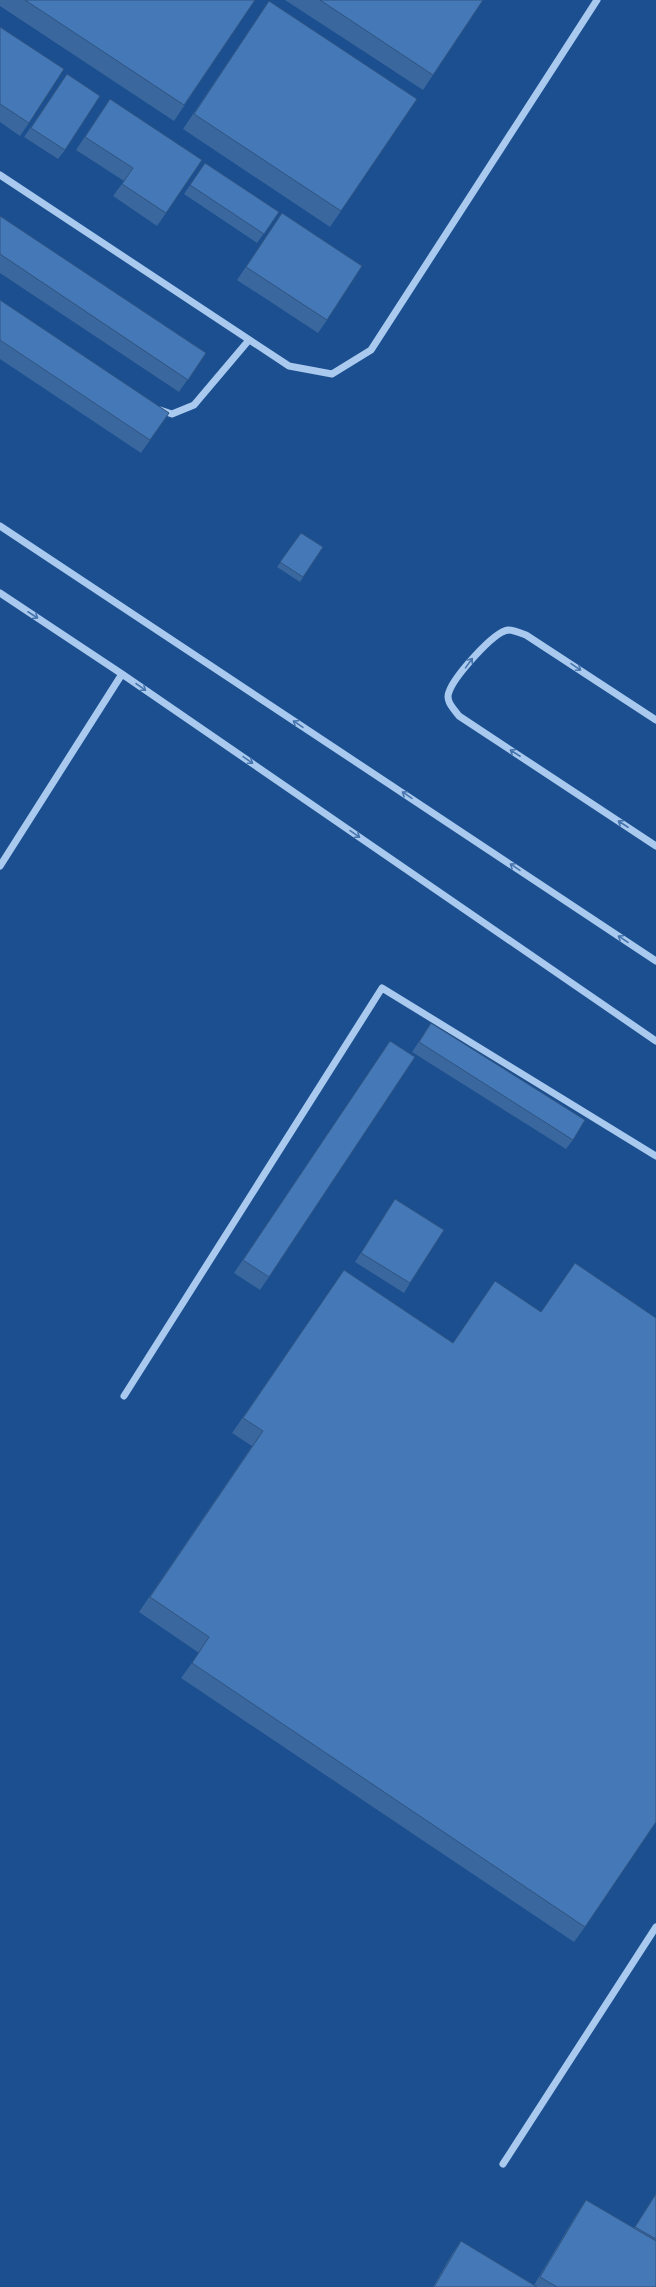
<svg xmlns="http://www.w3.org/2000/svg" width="656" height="2287" font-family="'Fira Sans',sans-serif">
  <rect width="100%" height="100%" fill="#1b4f8f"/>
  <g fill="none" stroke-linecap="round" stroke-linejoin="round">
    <!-- minor -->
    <path stroke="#a9c9ee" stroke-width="7" d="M0,175l289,191 43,8 39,-24 226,-350
      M160,410l12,4 22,-9 55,-65
      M0,526l656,435
      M0,593l122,81 534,367
      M656,720l-130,-85c-5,-2 -13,-5 -18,-5 -15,2 -54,47 -59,62 -4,9 5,17 10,24l197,130
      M0,866l122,-192
      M124,1396l258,-408 274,168
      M503,2164l153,-237"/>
  </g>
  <!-- wall -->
  <path fill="#3a679d" d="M0,0h255l-81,121 -174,-115z
    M285,0h198l-60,90z
    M269,1l72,210 -11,16 -147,-98z
    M0,27l29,96 -9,13 -20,-14z
    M67,74l-2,76 -7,9 -34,-22z
    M101,112l65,101 -9,13 -44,-30 11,-15 -48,-31z
    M205,163l74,49 -22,31 -73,-49z
    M282,213l45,107 -9,13 -81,-53z
    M0,216l206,137 -27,39 -179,-119z
    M0,300l169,113 -28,40 -141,-94z
    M301,533l22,14 -23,35 -23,-15z
    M431,1023l142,117 -7,9 -154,-97z
    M390,1041l-121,236 -9,13 -26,-17z
    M395,1199l15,84 -6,10 -49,-31z
    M333,1286l252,641 -11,15 -393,-264 18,-25 -60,-41 113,-166 -20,-13z
    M656,2193v94h-223l19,-33 9,-13 73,44 42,-70 10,-15 48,28z"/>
  <!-- building -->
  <path fill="#4478b7" stroke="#305480" d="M25,0h230l-71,105z
    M320,0h163l-50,75z
    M269,1l148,98 -76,112 -147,-97z
    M0,27l64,42 -35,54 -29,-19z
    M67,74l33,22 -35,54 -34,-22z
    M110,99l92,61 -36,53 -44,-29 11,-16 -48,-31z
    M205,163l74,49 -15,22 -74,-49z
    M282,213l80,53 -35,54 -81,-53z
    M0,216l206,137 -18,27 -188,-126z
    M0,300l169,113 -19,27 -150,-100z
    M301,533l22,14 -20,30 -23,-15z
    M431,1023l154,97 -12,20 -154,-98z
    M390,1041l25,16 -146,220 -26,-17z
    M395,1199l49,31 -34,53 -49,-30z
    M575,1263l81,55v504l-71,105 -393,-264 17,-26 -59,-40 113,-166 -20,-13 101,-148 109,73 42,-62 46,31z
    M656,2194v45l-21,-12z
    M586,2200l70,41v46h-99l-17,-10z
    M461,2241l76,46h-103z"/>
  <!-- one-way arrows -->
  <defs><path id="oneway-shaft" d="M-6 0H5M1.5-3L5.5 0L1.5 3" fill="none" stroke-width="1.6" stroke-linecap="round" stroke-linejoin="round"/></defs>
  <g stroke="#4674ac">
    <use href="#oneway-shaft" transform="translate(33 615) rotate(33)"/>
    <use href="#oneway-shaft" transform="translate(469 663) rotate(-54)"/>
    <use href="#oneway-shaft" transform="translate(576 667) rotate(34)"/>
    <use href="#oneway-shaft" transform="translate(141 687) rotate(35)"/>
    <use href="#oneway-shaft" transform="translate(298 724) rotate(-146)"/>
    <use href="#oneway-shaft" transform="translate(515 753) rotate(-147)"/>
    <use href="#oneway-shaft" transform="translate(248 760) rotate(35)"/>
    <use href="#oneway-shaft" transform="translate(407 795) rotate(-146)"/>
    <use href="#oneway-shaft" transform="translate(623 824) rotate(-147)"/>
    <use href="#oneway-shaft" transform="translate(355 834) rotate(35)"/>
    <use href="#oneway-shaft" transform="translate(515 867) rotate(-146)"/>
    <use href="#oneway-shaft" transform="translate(623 939) rotate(-146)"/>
  </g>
</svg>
